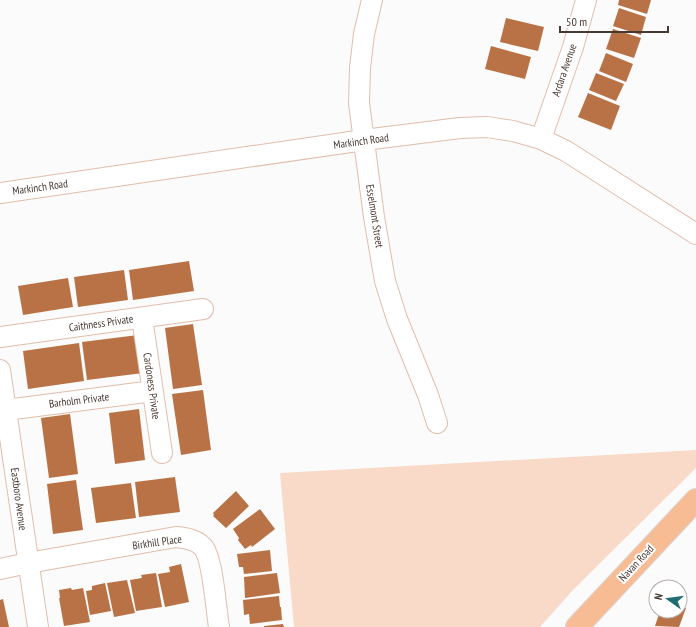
<svg xmlns="http://www.w3.org/2000/svg" width="696" height="627" font-family="'PT Sans Narrow',sans-serif">
  <rect width="100%" height="100%" fill="#fbfbfb"/>
  <!-- green -->
  <path fill="#f9dac8" d="M696,450v18l-123,122 -33,37h-246l-14,-154z"/>
  <!-- building -->
  <path fill="#b97245" d="M619,0h32l-4,14 -29,-9z
    M619,8l27,9 -5,18 -28,-9z
    M506,18l38,9 -6,24 -38,-9z
    M613,29l28,9 -7,20 -28,-9z
    M491,46l40,11 -6,22 -40,-10z
    M606,53l27,11 -7,18 -27,-11z
    M596,73l28,11 -8,17 -27,-11z
    M588,93l32,13 -9,24 -33,-13z
    M189,261l5,30 -61,9 -4,-30z
    M124,270l4,30 -50,7 -4,-30z
    M68,278l5,29 -50,8 -5,-29z
    M193,324l9,61 -29,4 -8,-61z
    M138,335l5,38 -56,7 -5,-38z
    M79,343l5,38 -56,8 -5,-38z
    M203,390l8,60 -30,5 -9,-61z
    M139,409l6,51 -30,4 -6,-51z
    M70,414l8,60 -29,4 -8,-60z
    M175,477l5,35 -41,5 -4,-35z
    M76,480l7,50 -30,4 -6,-50z
    M131,483l5,35 -40,5 -5,-35z
    M236,491l13,15 -23,22 -13,-12 1,-1 -1,-2z
    M260,509l15,20 -23,18 -1,-2 -6,4 -7,-9 1,-2 -6,-9z
    M270,550l2,21 -28,3 -1,-7h-4l-2,-13z
    M181,564l8,38 -24,5 -7,-33 12,-2 -1,-5z
    M156,573l6,34 -26,4 -6,-31 12,-2 -1,-3z
    M277,573l3,20 -35,5 -1,-21z
    M127,580l8,33 -21,4 -7,-34z
    M105,583l6,28 -21,4 -4,-24 6,-1v-4z
    M71,588l1,2 11,-2 7,34 -26,4 -5,-28h1l-1,-8z
    M279,596l1,11h1l1,13 -32,4 -1,-10 -5,1 -1,-15z
    M3,599l6,28h-9v-27z
    M680,606l6,2 -7,19 -24,-1 5,-15h20z
    M283,624l1,3h-20v-1z"/>
  <g fill="none" stroke-linecap="round" stroke-linejoin="round">
    <!-- minor casing -->
    <g stroke="#e1bda9" stroke-width="22">
      <path id="minor" d="M372,0l-8,34 -4,34 -1,35 15,114 11,64 12,38 31,76 9,28
        M541,139l32,-92 13,-47
        M0,193l364,-53 96,-12 27,-1 26,4 28,8 25,12 130,83
        M142,318l20,135
        M0,337l203,-28
        M0,370l38,257
        M6,410l147,-19
        M0,569l28,-6 148,-26c9,1 19,2 26,9 11,10 14,64 17,81"/>
    </g>
    <!-- major casing -->
    <g stroke="#dad7d6" stroke-width="24">
      <path id="major" d="M577,627l119,-127"/>
    </g>
    <!-- minor -->
    <use href="#minor" stroke="#fff" stroke-width="20"/>
    <!-- major -->
    <use href="#major" stroke="#f8bc94" stroke-width="22"/>
  </g>
  <g text-anchor="middle" stroke-width="4" stroke-linejoin="round" paint-order="stroke">
    <!-- street labels -->
    <g font-size="11" fill="#473830" stroke="#fff">
      <text transform="translate(564 70) rotate(-71)" y="4">Ardara Avenue</text>
      <text transform="translate(361 141) rotate(-8)" y="4">Markinch Road</text>
      <text transform="translate(40 187) rotate(-8)" y="4">Markinch Road</text>
      <text transform="translate(375 216) rotate(81)" y="4">Esselmont Street</text>
      <text transform="translate(101 323) rotate(-8)" y="4">Caithness Private</text>
      <text transform="translate(152 386) rotate(82)" y="4">Cardoness Private</text>
      <text transform="translate(79 400) rotate(-7)" y="4">Barholm Private</text>
      <text transform="translate(19 499) rotate(82)" y="4">Eastboro Avenue</text>
      <text transform="translate(157 542) rotate(-8)" y="4">Birkhill Place</text>
      <text transform="translate(636 563) rotate(-47)" y="4">Navan Road</text>
    </g>
  </g>
  <!-- north arrow -->
  <g transform="translate(668 599) rotate(284)"><circle r="19" fill="#ffffff" stroke="#b5afac"/>
  <path d="M0-3L7 15L0 10L-7 15Z" fill="#216c72"/>
  <text y="-6" font-size="11" font-weight="bold" text-anchor="middle" fill="#473830">N</text>
  </g>
  <!-- scale -->
  <path d="M560 26v6h108v-6" fill="none" stroke="#473830" stroke-width="2"/>
  <text x="566" y="26" font-size="12" fill="#473830" stroke="#ffffff" stroke-width="3" paint-order="stroke">50 m</text>
</svg>
